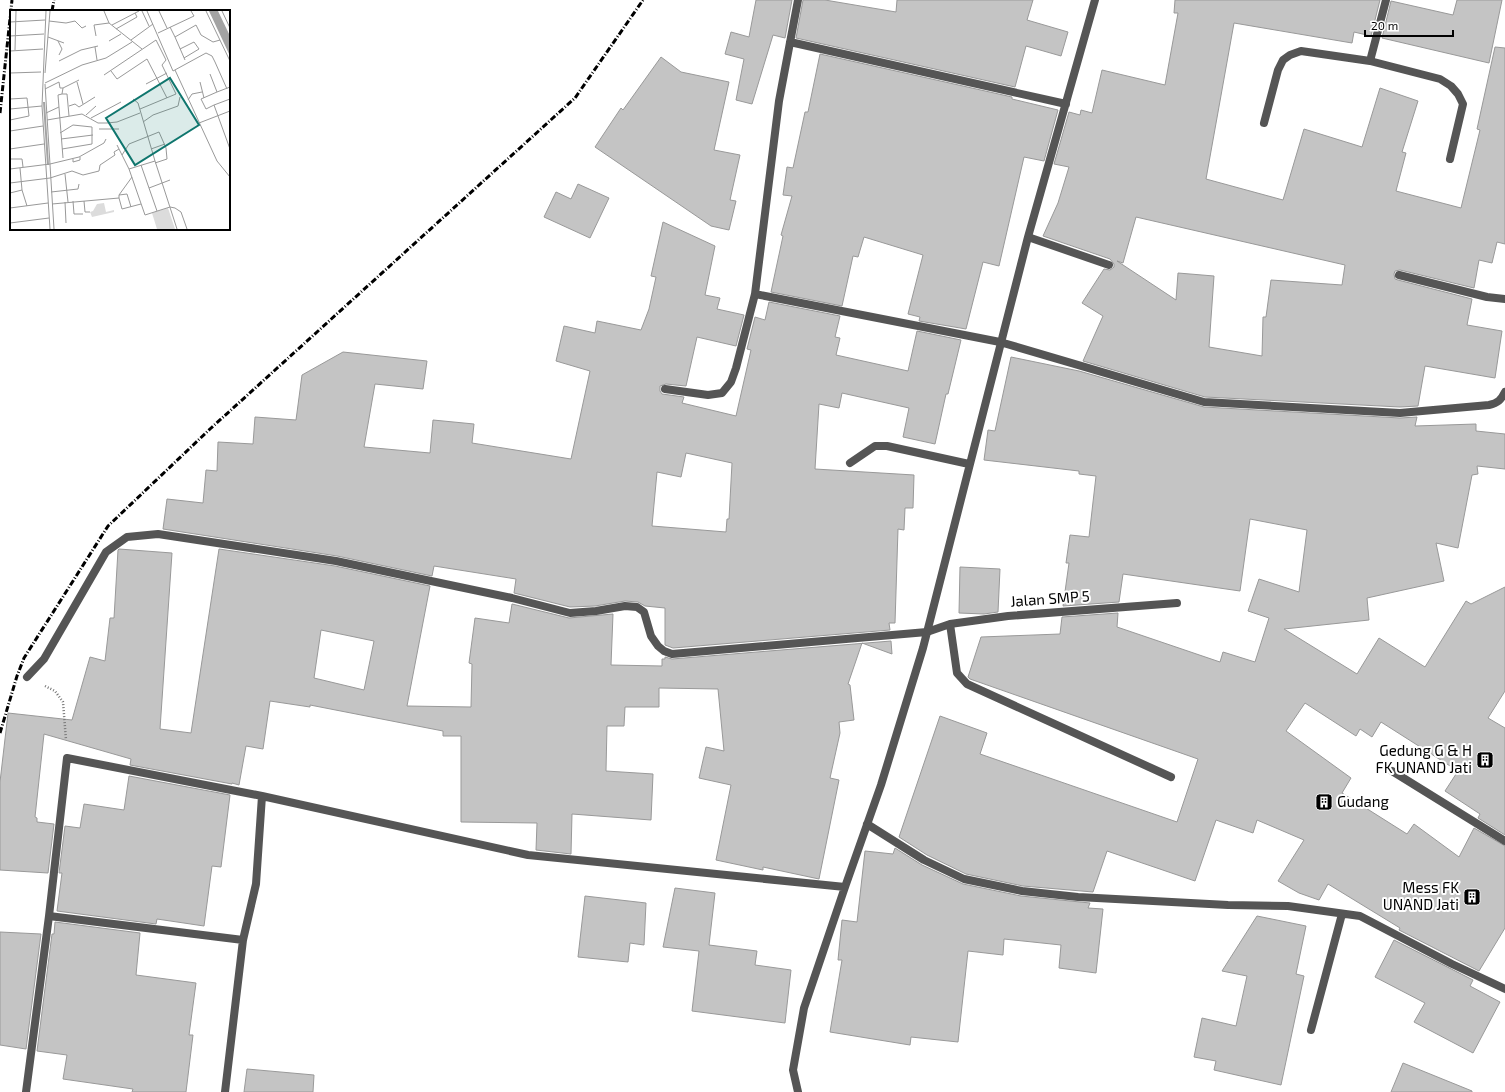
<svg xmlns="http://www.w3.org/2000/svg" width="1505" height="1092" font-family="'Exo 2',sans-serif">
  <rect width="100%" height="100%" fill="#fff"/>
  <!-- building -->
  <path fill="#c4c4c4" stroke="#999" fill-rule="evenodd" d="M756,0h36l-7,38 -12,-3 -21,69 -16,-4 8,-41 -19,-5 6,-22 18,5z
    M803,0h22l71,12 1,-12h136l-6,20 41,12 -7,24 -35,-10 -11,41 -219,-49z
    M1175,0h205l-9,36 -17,-4 -2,11 -118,-20 -28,156 77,21 21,-71 58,18 18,-59 38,13 -16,51 4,1 -10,38 65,17 19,-78 -3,-1 18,-82 10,1v196l-8,-2 -5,21 -13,-3 -5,28 -74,-18 -5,1 -1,3 1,5 3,1 74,19 -5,26 35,6 -7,47 -70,-12 -7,40 -18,1 -195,-10 -122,-36 20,-45 -21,-13 22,-34 6,1 4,-3v-3l-4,-5 -67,-23 15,-33 11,-36 -15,-3 15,-52 11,3 1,-5 11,3 10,-43 63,15 13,-72h-4zM1136,217l209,48 -3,20 -71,-5 -5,37h-3l-1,39 -53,-9 5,-71 -36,-3 -2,27 -59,-39 6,2z
    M1457,0h45l-13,63 -107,-25 9,-37 62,14z
    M820,54l192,43v2l46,11 -14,51 -20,-4 -25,109 -16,-4 -17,67 -47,-8 1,-4 -12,-3 15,-59 -59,-18 -6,20 -5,-1 -11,50 -71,-14 12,-56 -2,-1 11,-39 -9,-1 4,-28 6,1 12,-56h3z
    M661,57l20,15 48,10 -15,68 26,5 -10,45 6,1 -7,29 -18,-4 -116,-79 26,-39 2,2z
    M578,184l31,14 -19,40 -46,-21 12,-25 15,7z
    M663,222l52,24 -10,49 15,3 -3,11 27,6 -8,31 -39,-9 -11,49 -20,-2 -6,2v5l2,3 22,3 -2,6 54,13 15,-66 -4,-1 8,-32 10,3 4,-18 71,14 -5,21 5,1 -4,17 72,16 9,-40 44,9 -13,54h-2l-11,50 -32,-7 6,-29 -67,-15 -3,15 -20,-4 -4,65 99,6 -1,33h-8l-1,22 -6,-1 -3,94h-6l1,7 -217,18 -8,-3v-37l-20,-2 -7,-4 -13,-1 -30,5 -25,1 -56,-14 2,-14 -82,-13 -2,10 -95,-20 -174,-27 4,-30 36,4 3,-33 11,1 1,-29 35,2 2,-27 41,3 6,-45 41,-23 84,9 -4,28 -48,-5 -11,63 66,6 3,-33 41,4 -2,19 99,16 19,-88 -34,-10 8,-35 31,7 2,-12 44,9 8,-21 7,-32 -5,-1zM686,453l46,10 -3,56h-2l-1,13 -74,-6 5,-54 24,5z
    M1011,357l68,14 125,36 196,11 17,-1 -2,9 61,-2v7l29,3v35l-28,-3 1,8 -6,1 -14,73 -22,-5 8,38 -77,17 2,22 -85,9 73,45 22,-36 46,29 41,-66 5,3 34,-17v104l-17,27 17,10v107l-27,-17 2,-4 -35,-23 13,-20 -77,-49 -9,15 -12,-8 -4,7 -51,-33 -19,28 65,47 -9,15 65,41 7,-10 45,33 15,-29 31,18v82l-26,43 -80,-41 1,-2 -72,-44 -9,16 -20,-7 -21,-12 26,-41 -47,-20 -4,13 -37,-13 -21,61 -88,-30 -14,41 -70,-6 -57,-12 -39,-19 -28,-18 41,-121 47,17 -7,21 197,68 21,-63 -228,-80 -2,-2 13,-40 79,-3 2,-17 56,-4 -1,14 103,35 3,-10 32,10 14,-44 -21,-7 11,-32 40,13 8,-62 -57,-11 -10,72 -117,-17 -4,28 -56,4 6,-43h-3l4,-28 19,2 7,-61 -17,-2v-3l-95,-11 4,-30 7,1z
    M119,549l53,4 -12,176 31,4 28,-184 116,17 95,20 -23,120 64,1 1,-43 -3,-1 6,-45 34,5 3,-19 57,14 44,-4 -2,51 51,1v-7h3v-2l7,2 219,-18 1,13 -30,-11 -14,41 2,1 4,35 -15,2 1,11 -10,45 9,2 -20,99 -56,-12v3l-47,-10 15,-75 -32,-7 7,-31 18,4 -6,-62 -59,-1v19h-34l-1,19h-17l-1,45 47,3 -2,46 -79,-6 -1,40 -35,-4 1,-27 -76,-1v-86h-18v-5l-133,-26v2l-40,-6 -7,48 -17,-3 -7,39 -7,-2v1l-102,-19 1,-6 -87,-25 -9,83 2,1v4l17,2 -6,49 -48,-3v-88l8,-69 64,7 18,-63 15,4 5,-43h4l4,-68zM321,630l53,11 -10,49 -50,-12z
    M960,567l40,2 -2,43 -14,2 -25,-1z
    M129,776l101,19 -9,72 -9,-1 -8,60 -47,-7 -1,5 -99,-13 5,-38h-3l6,-47 15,2 4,-24 40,6z
    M895,848l27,17 41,19 58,12 69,7 -2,5 15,1 -7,64 -37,-5 2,-23 -57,-6 -1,16 -35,-4 -10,91 -47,-5 -1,8 -80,-13 12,-72h-4l4,-40 15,2 8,-71 28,3z
    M675,888l40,5 -6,52 48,6 -2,14 36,5 -6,53 -93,-12 7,-60 -36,-4z
    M585,896l61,7 -2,42 -14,-2 -2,19 -50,-5z
    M1257,916l49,10 -10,48 8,2 -23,109 -67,-15 2,-9 -22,-4 8,-39 34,8 11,-50 -25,-5z
    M55,922l85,11 -4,42 60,8 -7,52h4l-7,57h-54l1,-3 -70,-10 4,-24 -30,-4 15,-117h2z
    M0,932l41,2 -15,115 -26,-4z
    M1394,940l79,40 -3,6 30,16 -27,51 -59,-31 11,-19 -50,-26z
    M1403,1063l69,28v1h-81z
    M247,1069l67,6 -1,17h-69z"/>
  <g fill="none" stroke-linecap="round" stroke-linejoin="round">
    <!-- path -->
    <path stroke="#777" stroke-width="2.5" stroke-dasharray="1 2" stroke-linecap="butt" d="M45,686l10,5 8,11 3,38"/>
    <!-- lane -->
    <path stroke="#555" stroke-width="8" d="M1370,61l16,-61
      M1264,123l14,-53 5,-10 7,-5 11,-4 69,10 70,18 11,7 7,8 5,10 -13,55
      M950,624l7,49 10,11 204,93
      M927,632l23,-8 58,-8 169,-13"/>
    <!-- street -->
    <path stroke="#555" stroke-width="8" d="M798,0l-19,101 -24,193 245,48 204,60 196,11 89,-8c9,-2 12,-5 16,-13
      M790,42l276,62
      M1028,237l81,28
      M1399,275l88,22 18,2
      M665,389l43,6 14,-2 9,-11 5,-14 19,-74
      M850,463l25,-17h12l82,18
      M27,677l17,-18 62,-107 21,-15 31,-3 178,27 176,37 58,15 26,-2 29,-5 12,1 7,5 7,24 7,10 6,5 8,3 255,-22
      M1392,771l113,70
      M867,824l57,36 40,19 58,12 56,6 150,8 60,1 72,10 92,48 53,25
      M49,916l194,24
      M1311,1030l31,-116
      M26,1092l23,-176 18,-158 195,38 266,59 317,32
      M225,1092l18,-152 13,-56 6,-88
      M798,1092l-5,-22 11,-62 41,-121 36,-102 42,-137 105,-411 67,-237"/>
    <!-- rail -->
    <path stroke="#000" stroke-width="3" stroke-dasharray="6 2 1 2" stroke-linecap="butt" d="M52,11l2,-11
      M0,113l12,-113
      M0,733l17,-57 7,-18 84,-132 102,-97 365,-331 68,-98"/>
  </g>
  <!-- icons -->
  <defs>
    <g id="building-square" transform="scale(0.9)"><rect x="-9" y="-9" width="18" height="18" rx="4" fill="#000" stroke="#fff"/><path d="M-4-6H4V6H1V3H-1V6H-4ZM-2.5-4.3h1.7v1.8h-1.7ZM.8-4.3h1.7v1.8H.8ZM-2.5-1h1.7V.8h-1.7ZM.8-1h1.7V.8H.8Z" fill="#fff"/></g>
  </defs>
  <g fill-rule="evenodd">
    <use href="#building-square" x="1485" y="760"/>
    <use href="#building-square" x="1324" y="802"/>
    <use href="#building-square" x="1472" y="897"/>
  </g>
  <g text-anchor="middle" stroke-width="4" stroke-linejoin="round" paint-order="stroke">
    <!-- street labels -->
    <g font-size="15" fill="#000" stroke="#fff">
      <text transform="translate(1050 599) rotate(-4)" y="5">Jalan SMP 5</text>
    </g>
    <!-- poi labels -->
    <g font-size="15" fill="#000" stroke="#fff" text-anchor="end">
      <text x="1472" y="756">Gedung G &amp; H<tspan x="1472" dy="17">FK UNAND Jati</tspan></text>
      <text x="1337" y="807" text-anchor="start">Gudang</text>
      <text x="1459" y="893">Mess FK<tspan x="1459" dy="17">UNAND Jati</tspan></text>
    </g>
  </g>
  <!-- overview -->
  <g transform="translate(10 10)">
    <rect width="220" height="220" fill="#fff"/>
    <path d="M94,193l2,9 8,-2v2l-22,5 -2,-5 3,-1 4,-7zM158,198l7,21h-18l-5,-16z" fill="#dcdcdc"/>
    <path d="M199,1h9l12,25v20z" fill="#a3a3a3"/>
    <path fill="none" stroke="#a3a3a3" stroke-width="2" d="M34,92l4,63"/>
    <path fill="none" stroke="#999" stroke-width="1" d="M36,1l-4,95 8,123M94,1l5,12 33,26M132,1l7,15M137,1l26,60 33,-18 6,3 3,6M149,1l8,17M196,1l24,50M212,1l8,17M39,11l17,2 9,-2 7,7 4,-2M0,12l35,-2M102,15l27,-14M160,17l5,10 21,-12 5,10 12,7 7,-2M106,19l21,-12 -2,-4M148,23l36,-17 -3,-5M0,26l34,-2M86,26l-2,-11 15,-2M38,27l16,6M165,27l10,23M121,30l22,-16M48,31l4,8 -3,6M99,31l12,-7M85,37l2,13M170,39l14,-7 5,7 -15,9M5,40l1,-39M0,41l33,-2M49,51l22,-11 17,-4M205,52l12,27M165,60l42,91 13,16M101,61l6,8 30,-20 20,39M0,63l31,-1M35,63l5,-62M200,64l7,18 13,-5M94,65l52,-35 10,20 -4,5 14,29 -36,15M67,72l6,22M190,72l4,16M35,73l37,-18 24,-7 26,-16M35,74l9,145M136,74l21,-11M53,78l16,-8M35,79l14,-7 1,6h3M52,84h5l2,22M0,89l17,-1 2,18 -19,4M123,89l5,4 17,58M220,89l-16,6 16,44M178,90l4,-6 10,-2M204,95l-8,4 -5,-10 16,-7M59,96l6,-2 4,3 16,-10M0,99l32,-3M36,103l13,-6M76,105l10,-9M81,108l30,-16M37,110l35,-6 16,9h9l10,-1 23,-9M133,112l10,-7 25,-9 2,-9M189,113l31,-12M89,119h20M0,121l33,-5M50,123l13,-8 19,2v17l-30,5M51,129l32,-4M107,135l12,24 16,46 25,-8 5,1 6,4 6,17M0,139l34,-5M141,139l14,-5M112,145l7,-11 30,-12 7,16 1,11 -12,4M53,148l-5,-63 4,-1 1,-6M0,149h12l1,8M63,149v3l7,-2v-3M131,155l16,46M10,158l2,22 5,16M0,159l40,-5 29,-7 25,-14 2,-4M119,159l26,-8 22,68M55,164l3,28M0,173l40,-5 22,-7 11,4 16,-4 1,-6 15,-10 -1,-3 5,-3M139,178l21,-8M41,182l27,-3 1,-5M0,183l12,-3M109,185l13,-18M109,188l3,11 19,-5M109,188v-3l8,-1 4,13M63,191l1,13h9M74,191l1,11h5M55,192l1,21M42,194l67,-6M0,198l38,-5M0,213l39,-5"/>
    <path fill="#0f766e" fill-opacity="0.15" stroke="#0f766e" stroke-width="2" d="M160,68l29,47 -64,40 -29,-47z"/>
    <rect width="220" height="220" fill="none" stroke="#000" stroke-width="2"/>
  </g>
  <!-- scale -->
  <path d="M1365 30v6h88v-6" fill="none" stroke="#000000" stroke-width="2"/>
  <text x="1371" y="30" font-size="12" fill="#000000" stroke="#ffffff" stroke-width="3" paint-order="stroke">20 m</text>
</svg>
